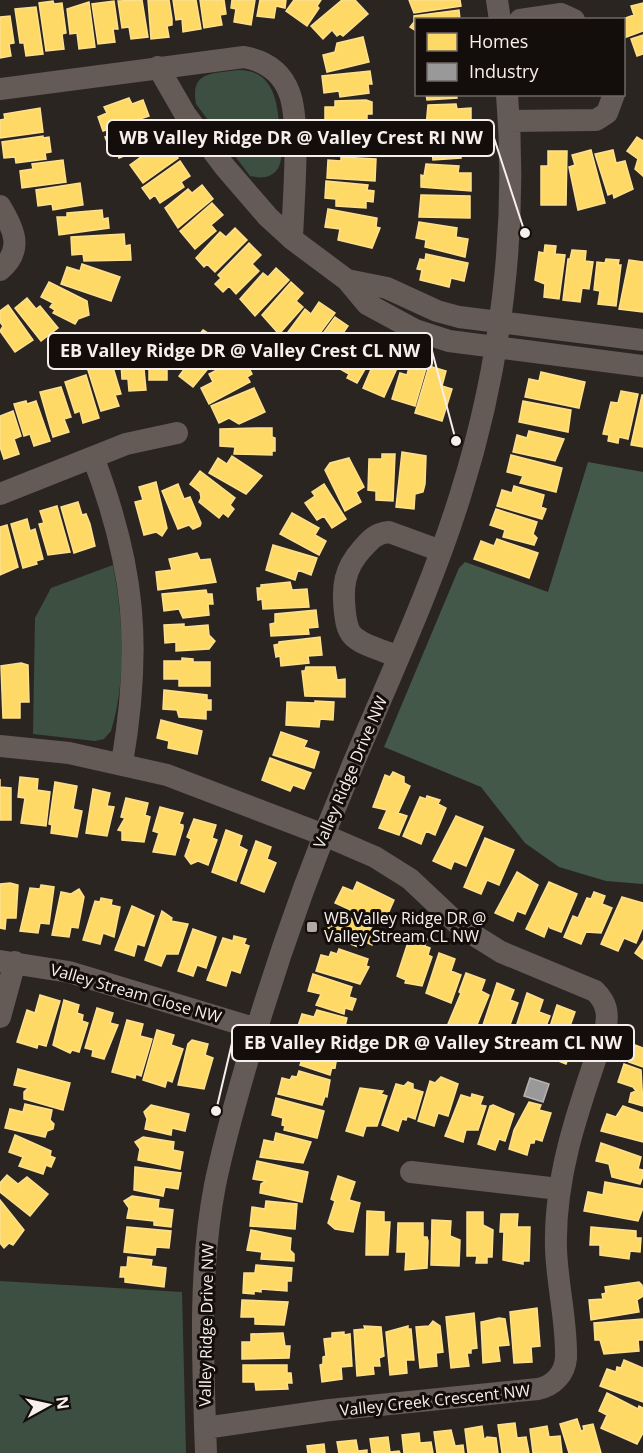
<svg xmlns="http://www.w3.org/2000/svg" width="643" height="1453" font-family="'Open Sans',sans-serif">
  <rect width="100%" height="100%" fill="#2b2521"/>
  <!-- green -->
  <path fill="#3c4f41" d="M239,70c37,0 39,37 41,65 1,12 4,27 -4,36 -8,8 -16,7 -26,5l-54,-72c-6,-34 17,-30 43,-34z
    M113,565c10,53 14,113 -2,166l-7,8 -9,2 -62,-7 2,-116 16,-30z
    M0,1281l182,11 4,161h-186z"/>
  <!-- forest -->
  <path fill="#435849" d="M588,462l55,10v412l-37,-3 -47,-14 -34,-24 -44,-56 -97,-40 75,-179 6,-6 83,30z"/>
  <!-- homes -->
  <path fill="#ffd966" stroke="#fde08e" stroke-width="1.5" d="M142,0l6,37 -17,2 -2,-12 -7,1 -4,-27z
    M148,0h21l3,19v6l-5,1 2,11 -18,2z
    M173,0h23l5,29 -18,3 -1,-13 -6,1z
    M200,0h24l2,14 -6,1 2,10 -18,3z
    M232,0h23l-4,25 -17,-3 2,-13 -5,-1z
    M260,0h26l-1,8 -9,-2 -2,12 -17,-2z
    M294,0h27l-4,6 2,2 -12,18 -21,-15z
    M342,0h13l13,14 -25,22 -3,-2 -3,2 -5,-6 -9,9 -12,-13z
    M409,0h51l1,6 -47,7z
    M53,1l1,3 8,-1 4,30 -4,1 2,15 -18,2 -7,-48z
    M114,1l4,28h-5l2,13 -17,2 -6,-40z
    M89,2l6,45 -16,2 -2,-16 -7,1 -3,-25z
    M643,3v28l-19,7v-18h-4l14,-5 -3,-9z
    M36,7l7,47 -17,2 -2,-13h-4l-5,-34z
    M459,10l1,10h-44v16v-5l-6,-4 4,-5v-6z
    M10,16l4,27 -5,1 2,12 -11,2v-41z
    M643,35v19l-6,2 -6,-17z
    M363,37l6,25 -42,10 -4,-17 12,-3 2,-9z
    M370,71l2,13h-4l1,9 -29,4 -1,-6 -15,2 -2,-17z
    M426,94h30l1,4 -30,2z
    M129,98l3,6 11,-4 6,16 -46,15 -5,-14 9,-4 -3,-6z
    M366,100l6,2v12h-5v9l-42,2v-18h10v-6z
    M456,104l1,5 14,-1v21l-45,-2 2,-22z
    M40,108l3,24 -43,6v-18l5,-1 -1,-5z
    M149,120l6,15 -9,4 3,7 -30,12 -5,-13 -5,2 -4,-10z
    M462,131v3h8v17h-9v7l-28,2 -1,-7h-10v-15z
    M43,136v2l6,-1 2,15 -6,1 1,6 -30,4 -1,-6 -11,1 -2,-16z
    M637,137l6,4v35l-8,-7 3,-10 -11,-8z
    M168,145l10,13 -35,25 -13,-18 22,-16 4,5z
    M591,150l14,53 -27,7 -9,-43 6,-2 -3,-10z
    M613,150l3,13 9,-2 8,28 -19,9 -1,-5 -5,2 -13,-41z
    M548,151h19l-1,54h-25v-39h7z
    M341,157l35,2 -1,22 -48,-3 1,-18 13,1z
    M63,160l3,22 -44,6 -2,-17 13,-2 -1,-5z
    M180,161l10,15 -9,6 3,5 -24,16 -5,-8 -5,4 -8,-11z
    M426,164l33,2 -1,7h13v18l-50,-4v-12l3,1z
    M326,181l42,4 -1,5 7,1 -1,11 -7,-1v7l-30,-2v-7l-11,-1z
    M80,183l3,22 -30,5 -1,-6 -14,2 -2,-16z
    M202,185l11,14 -35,29 -13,-20 23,-19 4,4z
    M421,195l49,1v22l-51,-1z
    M212,203l11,12 -12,10 5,6 -21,18 -15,-18z
    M328,209l49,9 -1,9 4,1 -8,20 -34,-8 2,-11 -15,-2z
    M102,210l1,9 5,-1 1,10 -50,7 -2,-18h10v-4z
    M419,222l38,6 -1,9 12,2 -3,18 -40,-10 1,-7 -10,-2z
    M235,228l12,12 -32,32 -8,-8 -3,3 -8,-9 24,-26 6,5z
    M124,234l1,12 5,-1 1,15 -47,1 -1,-7 -11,1 -1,-18z
    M249,243l12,12 -9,9 7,7 -23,23 -7,-8 -6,6 -8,-8 6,-6 -3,-3z
    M545,245l11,1 -1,8 10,1 -6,44 -15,-2 1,-13 -10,-4 4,-28 5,1z
    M572,250l14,1 -1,10 8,1 -4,27 -7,-1 -2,14 -17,-2 5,-41h2z
    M426,254l42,9 -4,18 -13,-3 -2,9 -29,-7 2,-10 -5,-1 3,-10 5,1z
    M606,259l13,1 -1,5h3l-5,41 -18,-2 2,-13 -6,-1 3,-28 8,1z
    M629,260l14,2v50l-24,-3z
    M82,264l38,13 -9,24 -50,-17 6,-17 13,4z
    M276,268l13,12 -34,36 -15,-17 23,-26 5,4z
    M49,282l38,19 2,14 -11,4 -3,5 -22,-11 2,-3 -5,-3 3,-4 -12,-6z
    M291,282l12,11 -7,8 7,6 -24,27 -17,-19z
    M27,298l9,11 4,-3 18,22 -17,13 -26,-33z
    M319,302l16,11 -32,43 -21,-16 23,-31 6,5z
    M8,305l25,35 -18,12 -15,-21 3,-5 -3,-4v-11z
    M335,317l13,9 -7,10 6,4 -20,26 -2,-2 -3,3 -15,-12z
    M203,330l17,11 -2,3 6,5 -31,38 -14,-11 9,-12 -6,-7z
    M149,333l26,1v33l-8,-4v17h-18z
    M363,337l16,8 -22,38 -10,-5 2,-4 -9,-5 12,-24 5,3z
    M133,345v3h9l4,42 -17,1 -1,-12h-6l-2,-33z
    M381,346l16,7 -6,12 6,3 -13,29 -21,-9z
    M109,354l12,40 -6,1 4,11 -18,5 -15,-47z
    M233,356l9,11 5,-3 5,10 -5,3 3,5 -41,22 -8,-16 12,-6 -4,-8 21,-11 -2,-4z
    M411,360l16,5 -12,41 -23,-7 8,-26 7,2z
    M429,366l17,5 -4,15 10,3 -10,32 -27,-8z
    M541,372l44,10 -6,26 -54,-11 4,-18 10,2z
    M86,375l13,43 -16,5 -3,-12 -5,2 -10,-31z
    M61,387l10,30 -7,2 5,13 -16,5 -13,-45z
    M254,388l11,24 -26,12 -10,-6 -10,5 -8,-17z
    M621,391l17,3 -10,45 -9,-2 -1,6 -10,-2 1,-6 -6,-1 8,-32 7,1z
    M642,395h1v52l-12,-2z
    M26,401l1,3 9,-3 14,40 -16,5 -4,-12 -6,2 -10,-32z
    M523,401l48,9 -3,22 -49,-10z
    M13,411l8,25 -7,3 5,15 -15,5 -4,-12v-31z
    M258,428h14v9l3,1v13h-3v4l-38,-1 1,-7 -15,-1v-17z
    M529,431l35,8 -9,22 -42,-9 4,-17 10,3z
    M402,452l24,4 -1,28 -2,8 -8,2 -1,15 -18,-2z
    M382,454h13l-2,47 -17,-1v-9l-8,-1 1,-31h13z
    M511,455l51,13 -6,24 -36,-9 3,-7 -16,-4z
    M232,456l30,20 -16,18 -37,-21 9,-15 9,6z
    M349,458l15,29 -8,5 5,10 -16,9 -20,-41 5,-7z
    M200,471l35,27 -5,7 4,4 -6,8 -5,-4 -4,5 -20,-16 2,-4 -1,-6 -10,-8z
    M156,482l11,46 -5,8 -6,-4 -12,3 -9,-33 8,-2 -4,-13z
    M178,484l6,15 6,-2 11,26 -1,3 -7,3 -4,-4 -11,4 -16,-38z
    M324,484l22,35 -14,9 -8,-12 -7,4 -12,-17 10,-7 -3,-4z
    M514,486l30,9 -3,12 5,2 -4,10 -45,-13 5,-16 10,3z
    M78,502l4,13 4,-1 4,10 5,22 -21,7 -13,-46z
    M57,506l13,46 -22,3 -9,-31 5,-1 -4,-12z
    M496,509l41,13 -4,12 4,4 -3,7 -31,-8 2,-7 -15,-5z
    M292,513l27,15 -4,7 11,6 -7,14 -39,-21z
    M27,519l3,12 5,-2 8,30 -7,2 1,3 -14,4 -12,-44z
    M7,525l11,42 -18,8v-48z
    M497,539l41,14 -9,25 -55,-19 7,-18 13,5z
    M273,545l44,13 -6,17 -13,-5 -3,10 -29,-10z
    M197,553l3,7 10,-1 6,23 -58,8 -2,-18 16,-2 -3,-11z
    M290,582l2,8 15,-1 2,18 -46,2 -1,-10 -4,1 -1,-12h4v-3z
    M206,590l1,4h5l1,10h-5l1,11 -26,3 -4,-9 -15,2 -2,-17z
    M316,610l2,17 -10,1 1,6 -38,2 -1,-12 5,-1v-9z
    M184,624v3l24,-2 1,10 6,6 -6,8 -33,2v-9l-11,1 -1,-18z
    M320,637l2,18 -14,1 1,7 -28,3 -1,-10 -4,1 -2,-12 5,-1v-2z
    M182,658l11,1v3h17v24h-31v-7h-15v-18h18z
    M21,663l7,2 1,37h-9v16h-17l-2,-52z
    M306,667h29l2,13 8,-1v18l-40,-1 -3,-25h3z
    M164,690l43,5v5h4v10h-5v9l-27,-2 -2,-7 -14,-1z
    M315,701l19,1 -1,18 -13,-1 -1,8 -33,-2 1,-23 28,1z
    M161,720l41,11 -5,23 -29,-6 1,-7 -12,-3z
    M281,732l26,9 -3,6 15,5 -5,16 -41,-13z
    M270,758l41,15 -7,16 -11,-4 -3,6 -28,-11z
    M393,772l11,5v6l6,3 -12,27 9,3 -8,19 -20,-7 8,-18 -14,-3 12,-32 5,2z
    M20,777l18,2 -1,11 13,2 -4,34 -25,-3 4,-25 -7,-1z
    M0,779v8l11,1v32h-11z
    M55,782l22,4 -4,23 9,2 -5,26 -26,-4 1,-8 -3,-1z
    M93,789l17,4 -3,13 7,1 -7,29 -21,-3z
    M427,796l13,4 -2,4 8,4 -11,27 -9,-4 -5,13 -18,-8 17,-39 6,2z
    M126,798l22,5 -3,12 5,2 -6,25 -22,-2v-9l-4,-1 7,-12 -4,-1z
    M160,807l23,6 -4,11 4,1v3l-8,27 -22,-3 6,-19 -6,-2z
    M456,816l27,11 -17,39 -12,-5 -3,8 -18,-8z
    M194,819l22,6 -4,13 5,2 -9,25 -10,-4 -7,3 -6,-8 6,-17 -4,-2z
    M226,830l16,6 -3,10 8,4 -11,31 -24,-9z
    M485,838l29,12 -15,35 -12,-5 -6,14 -17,-7z
    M256,841l15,6 -4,12 9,4 -12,29 -23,-9z
    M517,872l21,13 -13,29 -8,-3 -4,10 -18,-8z
    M357,882l37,18 -11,25 -48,-22 8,-16 10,4z
    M549,882l28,12 -16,38 -11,-4 -1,-4 -5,13 -18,-8z
    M10,883l8,2 -2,33h-10l-1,11 -5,-1v-44z
    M41,885l13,2 -5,37 -9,-1 -2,10 -18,-2 10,-43 10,1z
    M79,889l5,8 -6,31 -7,-1 -2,10 -17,-2 9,-43 10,2z
    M594,892l11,4 -3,8 10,4 -11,25 -15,-1 -5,12 -17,-7 9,-21 5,2 9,-20 4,1z
    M622,897l21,6v24l-7,16 -12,-5 -6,13 -17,-7z
    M101,898l11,2 -1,5 9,2 -6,30 -11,-4 -3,11 -17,-4 12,-39 5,1z
    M132,906l22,10 -10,30 -7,-2 -3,12 -19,-6z
    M162,911l10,7 -1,3 17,3 -10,30h-12l-5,12 -16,-6z
    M335,911l43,20 -6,14 -8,-4 -3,7 -26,-10 3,-7 -10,-3z
    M193,929l23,8 -10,31 -9,-3 -4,11 -15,-5z
    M411,933l16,6 -2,7 5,2 -2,7 4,2 -10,29 -17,-3 1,-3 -9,-4z
    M234,936l12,3 -2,5 5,2 -9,27 -9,-3 -5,16 -19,-6 16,-42 10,3z
    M643,941v18l-8,-6z
    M339,949l29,10 -2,7 3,1 -9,17 -44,-13 5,-16 8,2 2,-5 6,2z
    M439,953l16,6 -4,12 10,4 -10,28 -25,-10z
    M466,973l19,7 -4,11 8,4 -13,32 -6,-3 -3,7 -19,-7 13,-31 -2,-1z
    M313,974l39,13 -3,10 7,2 -4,11 -7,-2 -1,6 -28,-9 5,-11 -13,-3z
    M497,983l17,7 -4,10 8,3 -11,30 -6,-2 -2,4 -9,-3 2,-4 -9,-3z
    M527,993l16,7 -4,12 11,4 -12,30 -5,-2 -2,4 -11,-4 2,-5 -9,-3z
    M40,995l20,6 -14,45 -8,-2 -1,4 -20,-6 10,-32 8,3z
    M64,1000l15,5 -2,8 6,2 -1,6 6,2 -9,29 -7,-2 -2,3 -17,-8z
    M557,1005l18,7 -5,14 9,3 -13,35 -25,-10z
    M97,1008l16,5 -3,10 8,2 -14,34 -12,-3 1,-6 -8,-2z
    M317,1010l30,8 -6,25 -45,-11 6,-18 12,3z
    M127,1020l16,4 -3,12 12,3 -11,37 -5,-2 -1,4 -23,-6z
    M157,1030l17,5 -3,10 12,4 -11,33 -5,-2 -2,7 -22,-7z
    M294,1034l44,16 -3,18 -3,-1 -2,8 -30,-10 2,-5 -7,-2 2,-5 -8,-3z
    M192,1040l16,4 -3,11 8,3 -9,31 -26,-4 10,-41z
    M635,1045l8,3v19l-14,-5z
    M624,1064l17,6 2,36 -14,-4 2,-9 5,-2 -3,-4 -15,-5z
    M18,1069l52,14 -7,27 -39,-11v-7l4,-4 -14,-3z
    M299,1071l31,9 -3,17 -2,-1 -3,9 -44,-11 4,-16 8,2 2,-4 5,1z
    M441,1077l17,7 -10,32 -10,-3 -4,13 -16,-5 12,-40 5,2z
    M408,1082l5,2v5l10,3 -8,27 -8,-3 -1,4 -4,-1 -4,12 -16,-6 14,-41 8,2z
    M360,1088l23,3 -2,3 6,2 -10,30h-11l-3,10 -17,-5z
    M472,1094l11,3 -3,8 6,1 -8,24h-12l-3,12 -18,-6 16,-41 10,3z
    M276,1098l48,13 -7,27 -33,-8 1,-4 -3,-1 1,-7 -11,-3z
    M529,1102l12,3 -2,5 12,3 -9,28 -7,-2 -1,4h-4l-3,12 -18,-6 5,-19z
    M25,1104l27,6 -2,10 4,4 -1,5 -6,2 -2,6 -40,-9 5,-19 13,3z
    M151,1105l38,9 -4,17 -13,-3 -1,7 -26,-6 2,-10 -3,-7z
    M493,1105l21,9 -9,27 -6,-2 -4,11 -17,-6 12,-38z
    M623,1106l20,7v29l-42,-11 6,-17 9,3z
    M276,1133l35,9 -8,21 -43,-6 4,-17 10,2z
    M15,1135l36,16 -1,5 5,2 -4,9 -5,-2 -3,9 -24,-8 4,-9 -14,-5z
    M143,1137l31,5 -1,8 10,2 -3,17 -42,-9 2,-11 -5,-7z
    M601,1143l40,14 -3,12 5,1v6l-3,8 -28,-7 -3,-13 -13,-3z
    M257,1161l51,11 -6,30 -42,-9 1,-9 5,-3 -13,-2z
    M135,1167l46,6 -3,16 -13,-2 -2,9 -29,-6z
    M7,1175l11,9 9,-7 21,17 -18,22 -30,-24v-9z
    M338,1176l17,6 -6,18 11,3 -7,29 -18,-3 -7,-6 7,-22 -4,-2z
    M605,1182l38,7v19l-5,13 -54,-10 4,-19 15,3z
    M132,1196l27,4 -1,8 15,2 -2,17 -17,-2v-4l-27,-3 2,-10 -5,-7z
    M0,1200l24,30 -11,15 -4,-2 -5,5 -4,-5z
    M266,1201l31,3 -2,25 -45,-3 2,-19 13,2z
    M367,1211l17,1v10h6l-2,33h-22z
    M467,1212h16v13l10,5 -1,27h-5v6h-11l1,-7h-10z
    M501,1214h17l-1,13h13l-1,34h-6v3l-20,-4 1,-28h-4z
    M432,1220l19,1 -1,15 10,4 -1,26 -28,-1z
    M398,1223h25v14h4l1,4 -1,27 -22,2 1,-18h-9z
    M127,1227l44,4 -2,17 -13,-1 -1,8h-3l-28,-3z
    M591,1227l45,4v7h5l-1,14 -10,-1 -1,8 -29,-4v-10h-10z
    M251,1230l40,8 -1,12 4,4v7l-33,-2 1,-7 -15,-2z
    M128,1257l24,3 -1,6 15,2 -2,19 -39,-5v-5h-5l1,-10h6z
    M256,1265l36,3 -1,13h-4v10l-26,-2v3l-7,-1v3l-11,-1 1,-20h11z
    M639,1282l3,3 1,11 -6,4 2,12 -48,8 -2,-20 14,-1 -1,-5 4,-1 -1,-6z
    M242,1300l46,2 -4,23 -29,-1v-7h-14z
    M537,1308l3,38 -9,1 1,15 -18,1 -4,-51z
    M474,1313l3,35 -6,1v4h-4l2,13 -18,2 -5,-51z
    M499,1318l6,1 4,26 -11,1 2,15 -17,2 -2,-41z
    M643,1319v21h-5l1,11 -35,3 -4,-14h-5l-1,-17z
    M433,1321l7,5 3,26 -7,1 1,13 -17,2 -4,-41 13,-1z
    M364,1326l17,1 3,29 -5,2 1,8h-7l1,8 -17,2 -3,-46 11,-1z
    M408,1326v3h3l3,31h-8l1,13 -17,2 -4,-43z
    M344,1332v3l6,-1 2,32 -11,1 1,12 -20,3 -2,-17 3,-1v-7l3,-1 -2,-17 8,-1v-5z
    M283,1333l2,13h5l-1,12 -47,1v-17h9v-8z
    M624,1360l19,8v34l-43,-16 7,-17 9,3 1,-5 4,1z
    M243,1365h44v8h4l1,10h-5l1,6 -32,1 -1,-8h-12z
    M607,1393l31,16 1,-3 4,2v25l-6,11 -36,-16 6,-13 -8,-4z
    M577,1419l4,12 3,-1 -1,-4 10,-2 8,29h-32l-9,-29z
    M515,1423l2,15 9,-1 3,16h-27l-4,-28z
    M482,1426l2,14 3,-3 9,1 2,15h-30l-3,-24z
    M547,1426l2,11 11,-1 2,17h-29l-3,-24z
    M451,1430l4,16 8,-1 1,8h-27l-3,-21z
    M419,1433l1,10 11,-1 2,11h-29l-2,-18z
    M388,1437l2,15 9,-1 1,2h-28l-2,-14z
    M356,1440l2,11 9,-1v3h-28l-2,-11z
    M324,1444l1,9h-17l-1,-7z"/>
  <!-- industry -->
  <path fill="#999" stroke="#b5b3b2" stroke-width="1.5" d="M530,1078l19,6 -6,18 -19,-6z"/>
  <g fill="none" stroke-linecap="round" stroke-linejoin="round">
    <!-- minor -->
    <path stroke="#645a56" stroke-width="22" d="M497,0l3,20
      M520,20l41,-6 13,6
      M158,67l27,47 39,52 44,51 24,22 55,41 20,24 48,26 34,11 194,25
      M0,89l244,-32c21,4 37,14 45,35 12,29 4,112 3,147
      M510,121l86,-1 11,-7 7,-19
      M0,206c14,23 24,44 0,64
      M347,280l40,8 50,23 22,6 184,23
      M93,457c42,110 49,190 29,306
      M0,494l126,-50 51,-11
      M399,657c-14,-6 -37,-11 -47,-22 -5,-6 -6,-14 -7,-22 -3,-26 -1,-44 17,-64 9,-10 14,-16 27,-17l52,19
      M0,746l69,7 98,22 157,60 51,22 35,22 51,48 40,25 94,39c12,12 14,23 10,40 -24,71 -51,141 -49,217 1,36 11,74 10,110 -1,16 -13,28 -28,31l-208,21 -125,18
      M0,961l69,11 188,57
      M0,1017l15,-55
      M411,1172l148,17
      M206,1453c-3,-89 -8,-180 9,-268 8,-39 19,-78 30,-116 29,-102 65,-203 106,-300 38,-91 81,-182 110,-276 40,-127 57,-266 46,-399"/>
  </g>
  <!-- markers -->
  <rect fill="#b0a8a4" stroke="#130e0b" stroke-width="2" x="306" y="921" width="12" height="12" rx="3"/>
  <g text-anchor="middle" stroke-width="6" stroke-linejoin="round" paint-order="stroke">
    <!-- street labels -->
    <g font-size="16" fill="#f7efeb" stroke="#130e0b">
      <text transform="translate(350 772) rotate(-67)" y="6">Valley Ridge Drive NW</text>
      <text transform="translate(136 993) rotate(16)" y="6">Valley Stream Close NW</text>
      <text transform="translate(206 1325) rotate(-89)" y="6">Valley Ridge Drive NW</text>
      <text transform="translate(435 1400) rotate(-6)" y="6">Valley Creek Crescent NW</text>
    </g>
    <!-- poi labels -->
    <g font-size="16" fill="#f7efeb" stroke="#130e0b" text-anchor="start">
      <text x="324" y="924">WB Valley Ridge DR @<tspan x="324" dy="18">Valley Stream CL NW</tspan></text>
    </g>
  </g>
  <!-- callouts -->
  <path fill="none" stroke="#f7efeb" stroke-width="2" d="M525 233L494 138M456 441L432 351M216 1111L232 1043"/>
  <g fill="#f7efeb" stroke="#130e0b" stroke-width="2">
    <circle cx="525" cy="233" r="6"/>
    <circle cx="456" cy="441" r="6"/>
    <circle cx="216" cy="1111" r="6"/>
  </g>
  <g fill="#130e0b" stroke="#f7efeb" stroke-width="2">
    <rect x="107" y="120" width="387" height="36" rx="6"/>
    <rect x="48" y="333" width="384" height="36" rx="6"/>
    <rect x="232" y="1025" width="402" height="36" rx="6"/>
  </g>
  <g font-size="18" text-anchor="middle" font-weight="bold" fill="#f7efeb">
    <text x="301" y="144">WB Valley Ridge DR @ Valley Crest RI NW</text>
    <text x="240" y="357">EB Valley Ridge DR @ Valley Crest CL NW</text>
    <text x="433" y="1049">EB Valley Ridge DR @ Valley Stream CL NW</text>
  </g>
  <!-- legend -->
  <rect x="415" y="18" width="210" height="78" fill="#130e0b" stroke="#6e6865" stroke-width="1.5"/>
  <rect x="427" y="33" width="30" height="18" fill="#ffd966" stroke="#6e6865" stroke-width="1.5"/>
  <text x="469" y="48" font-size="18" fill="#f7efeb">Homes</text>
  <rect x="427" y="63" width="30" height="18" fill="#999999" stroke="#6e6865" stroke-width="1.5"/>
  <text x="469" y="78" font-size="18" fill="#f7efeb">Industry</text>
  <!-- north arrow -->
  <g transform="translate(48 1405) rotate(82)" stroke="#130e0b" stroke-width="4.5" paint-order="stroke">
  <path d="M0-4.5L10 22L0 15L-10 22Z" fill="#f7efeb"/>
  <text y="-9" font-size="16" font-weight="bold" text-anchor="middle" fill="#f7efeb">N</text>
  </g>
</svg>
